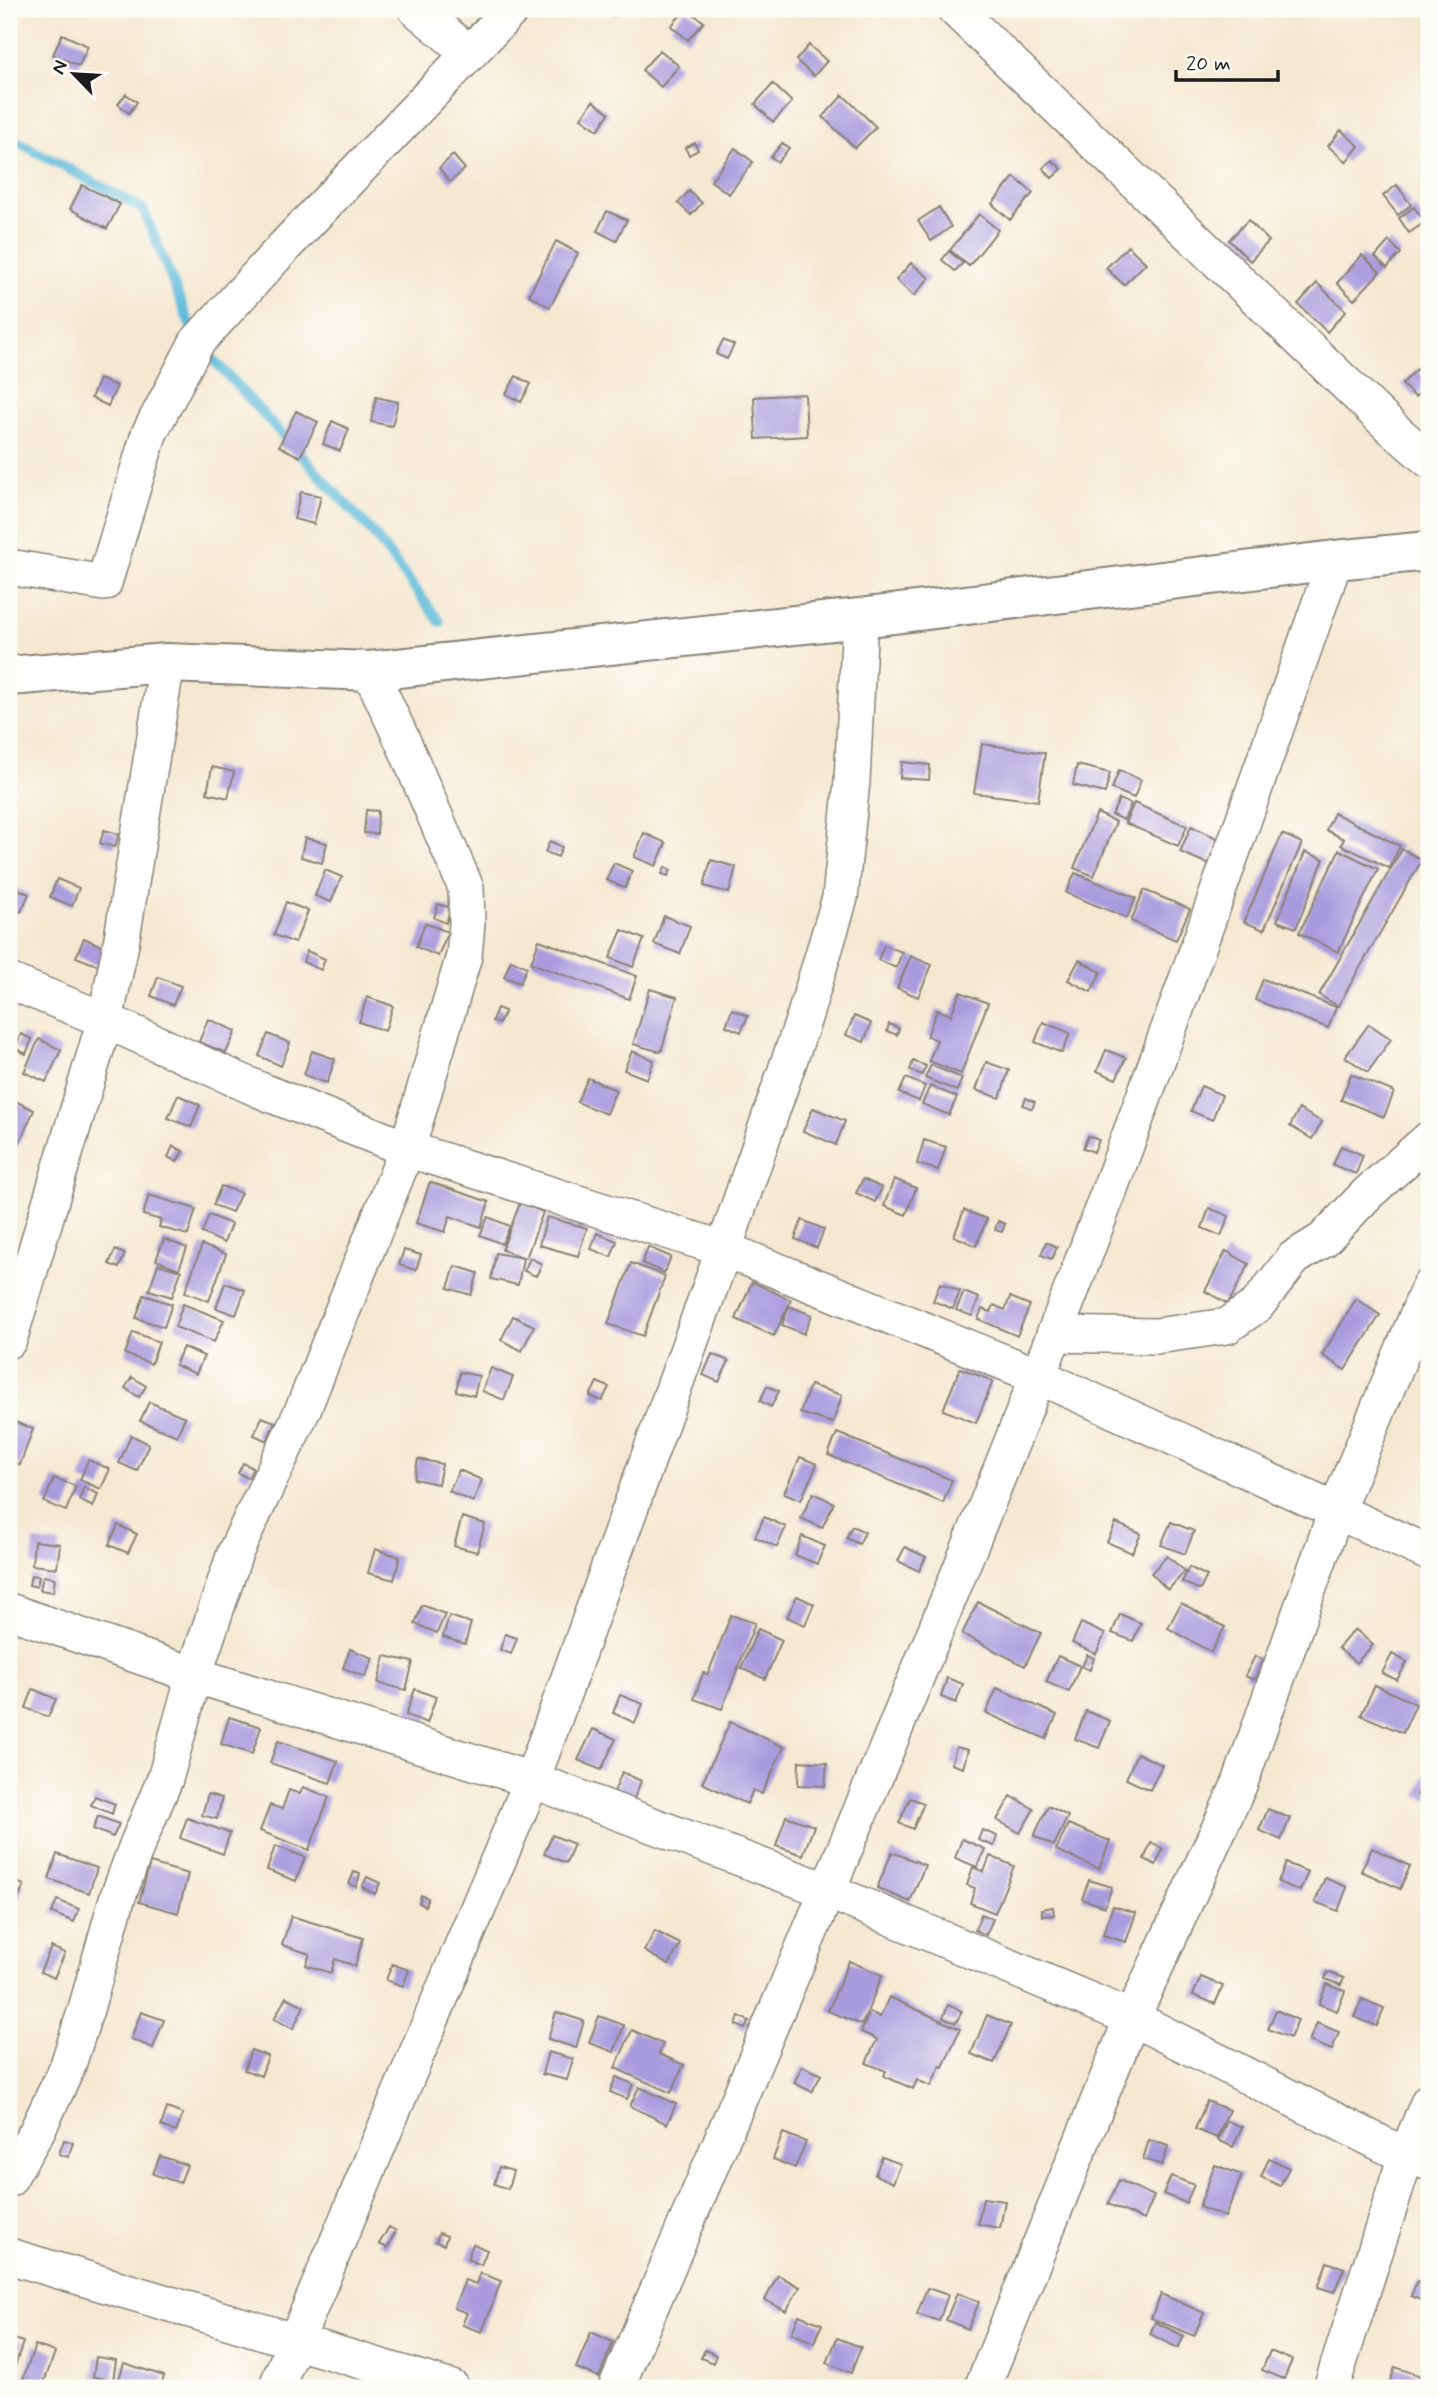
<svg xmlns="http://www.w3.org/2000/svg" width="1438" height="2397" font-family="Mynerve,sans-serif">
  <rect width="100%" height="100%" fill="#fdfcf7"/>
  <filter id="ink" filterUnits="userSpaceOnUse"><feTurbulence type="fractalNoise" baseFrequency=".0143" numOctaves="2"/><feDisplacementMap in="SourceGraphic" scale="14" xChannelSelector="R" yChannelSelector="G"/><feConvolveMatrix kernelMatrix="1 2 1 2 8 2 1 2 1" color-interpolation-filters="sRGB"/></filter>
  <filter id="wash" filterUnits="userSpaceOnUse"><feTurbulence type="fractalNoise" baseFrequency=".00686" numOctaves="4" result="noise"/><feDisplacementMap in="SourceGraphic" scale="28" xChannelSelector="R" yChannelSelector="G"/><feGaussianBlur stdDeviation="1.57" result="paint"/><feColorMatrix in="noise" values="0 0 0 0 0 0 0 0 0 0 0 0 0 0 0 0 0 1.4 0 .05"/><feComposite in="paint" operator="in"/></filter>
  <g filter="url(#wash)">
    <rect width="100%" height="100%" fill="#f5e8d1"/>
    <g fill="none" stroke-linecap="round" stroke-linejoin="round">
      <!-- stream -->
      <path stroke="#5dbbdb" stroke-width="10" d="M9,137l134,72 54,133 175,190 68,90"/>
    </g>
    <g id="blocks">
      <!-- building -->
      <path fill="#a89bde" d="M607,9h14l-6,7z
        M686,9l18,13 -16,18 -17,-14z
        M62,34l26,12 -9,20 -26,-11z
        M809,45l18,16 -13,15 -18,-16z
        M660,50l19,16 -18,21 -19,-17z
        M773,84l19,18 -19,20 -18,-18z
        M126,94l11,8 -8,11 -11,-9z
        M843,95l33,32 -21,21 -32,-31z
        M593,101l16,12 -11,17 -17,-12z
        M1341,130l18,16 -13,16 -18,-16z
        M695,143l3,7 -9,5 -4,-7z
        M782,143l7,5 -11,14 -7,-5z
        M735,148l18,14 -24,32 -18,-13z
        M453,155l12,14 -15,13 -11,-14z
        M1052,160l10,9 -10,9 -9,-10z
        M1014,177l19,16 -23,27 -18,-16z
        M82,185l38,19 -13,25 -37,-20z
        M1397,185l14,20 -13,10 -15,-19z
        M689,191l13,12 -11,12 -13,-12z
        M9,200l4,2 3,7 -1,8 -6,6z
        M939,207l12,20 -20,14 -13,-20z
        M1414,207l11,15 -16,11 -10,-15z
        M607,211l20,9 -11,21 -19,-10z
        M979,214l19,16 -29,36 -19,-16z
        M1248,220l21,21 -19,20 -21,-21z
        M556,241l22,12 -28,54 -21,-12z
        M1389,241l12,12 -14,15 -12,-11z
        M1128,246l18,17 -22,22 -18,-17z
        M949,251l14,12 -8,8 -13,-11z
        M1362,255l18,17 -26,28 -17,-17z
        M911,263l18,15 -15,18 -18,-16z
        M1317,283l29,28 -19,21 -29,-28z
        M723,340l11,5 -7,14 -11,-5z
        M1417,369l12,14 -14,14 -13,-13z
        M516,376l15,8 -10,18 -15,-8z
        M99,379l18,7 -9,20 -17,-8z
        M805,394l2,42 -51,3 -2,-42z
        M376,397l22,5 -6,24 -21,-4z
        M296,411l22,11 -18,35 -21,-11z
        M332,421l17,8 -9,22 -17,-7z
        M301,492l20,4 -7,28 -20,-5z
        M982,744l63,9 -7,48 -64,-8z
        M902,762l28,3 -1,15 -29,-2z
        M1077,765l33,8 -5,20 -32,-8z
        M212,767l22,5 -6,26 -21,-5z
        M1119,770l22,10 -7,18 -22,-9z
        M1119,799l12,5 -7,16 -12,-5z
        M1134,803l53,23 -9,20 -53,-23z
        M366,810l12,1 -1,23 -13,-1z
        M1097,813l19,9 -22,54 -20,-8z
        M1334,813l66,33 -11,22 -48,-23 3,-6 -18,-9z
        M1191,826l28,13 -11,25 -28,-12z
        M104,830l15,4 -4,13 -15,-4z
        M644,833l22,10 -10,23 -22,-9z
        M1282,834l20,9 -38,87 -20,-8z
        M305,838l22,5 -5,20 -21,-6z
        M550,841l12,6 -4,10 -13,-5z
        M1402,849l20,11 -84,146 -19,-11z
        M1339,850l39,19 -40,83 -39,-19z
        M1305,852l19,7 -28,69 -19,-7z
        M711,860l25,7 -7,26 -25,-7z
        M614,863l18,8 -7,17 -19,-8z
        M665,867l6,3 -3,6 -6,-2z
        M325,870l17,7 -11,25 -16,-6z
        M1075,873l61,25 -9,20 -61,-25z
        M57,879l22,9 -7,18 -22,-9z
        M9,885l20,9 -8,18 -12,-5z
        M1144,890l46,19 -14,31 -45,-19z
        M286,902l22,9 -13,32 -21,-8z
        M438,904l13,4 -5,15 -12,-5z
        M664,916l26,10 -10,28 -26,-10z
        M425,923l23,9 -10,24 -22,-9z
        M622,930l22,9 -11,28 -23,-9z
        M84,938l22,10 -7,18 -23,-9z
        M539,940l98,36 -8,23 -98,-36z
        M884,945l18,7 -6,16 -18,-8z
        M307,951l18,8 -4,11 -18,-8z
        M911,956l21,9 -14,32 -21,-9z
        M511,960l16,7 -7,16 -16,-6z
        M1079,960l22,12 -10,20 -23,-12z
        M158,977l23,9 -8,19 -22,-9z
        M1263,979l73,28 -8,21 -73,-28z
        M650,989l27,8 -16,55 -28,-8z
        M960,992l28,11 -27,71 -32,-13 8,-21 -10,-4 10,-26 14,5z
        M367,997l26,9 -8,25 -26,-9z
        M497,1008l8,3 -6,13 -7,-3z
        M732,1009l16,7 -7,16 -15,-6z
        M854,1016l17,7 -7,19 -18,-7z
        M208,1019l28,12 -10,22 -27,-11z
        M1043,1022l27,11 -8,20 -27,-11z
        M889,1024l10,4 -2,7 -10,-4z
        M1369,1024l22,15 -23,33 -23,-15z
        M21,1034l11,5 -6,15 -11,-6z
        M268,1034l22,9 -9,23 -22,-10z
        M39,1039l22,11 -15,32 -22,-10z
        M1106,1050l20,8 -10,21 -19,-8z
        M312,1051l23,8 -8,24 -23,-8z
        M632,1051l22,9 -7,19 -23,-9z
        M913,1061l13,5 -4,9 -12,-5z
        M986,1062l23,8 -9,28 -24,-8z
        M931,1065l31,13 -5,13 -32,-13z
        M1351,1074l43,18 -10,25 -43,-17z
        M588,1078l28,12 -10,24 -29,-12z
        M906,1078l19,8 -6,15 -20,-8z
        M930,1086l27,11 -8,18 -27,-11z
        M1201,1086l21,9 -10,25 -21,-9z
        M178,1095l22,10 -9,22 -23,-9z
        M9,1098l25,12 -16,36 -9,-4z
        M1026,1098l9,4 -3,7 -9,-4z
        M813,1108l32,13 -9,24 -33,-14z
        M1299,1109l23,13 -10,17 -22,-13z
        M1088,1136l11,4 -5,12 -11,-4z
        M924,1140l22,7 -8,23 -21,-6z
        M173,1146l10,5 -6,11 -9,-5z
        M1341,1146l22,9 -7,19 -23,-9z
        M863,1179l19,9 -7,14 -19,-9z
        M894,1179l22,9 -10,27 -22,-9z
        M430,1182l59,20 -8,25 -31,-11 -5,16 -29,-9z
        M221,1186l20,7 -9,19 -19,-7z
        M149,1195l47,14 -8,26 -29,-8 2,-7 -18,-5z
        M520,1203l23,9 -17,46 -24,-8z
        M1209,1208l20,8 -8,20 -19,-8z
        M964,1210l23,9 -11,27 -22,-10z
        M209,1215l22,9 -7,19 -22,-10z
        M488,1217l22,9 -8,18 -22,-9z
        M547,1217l40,11 -9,28 -39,-11z
        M802,1220l22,9 -7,19 -22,-9z
        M998,1221l7,3 -3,8 -7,-2z
        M597,1233l20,8 -6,16 -20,-8z
        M164,1239l23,9 -8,21 -23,-9z
        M1046,1242l11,5 -5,12 -11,-4z
        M202,1245l24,9 -17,47 -24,-9z
        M648,1247l23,10 -7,16 -22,-10z
        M115,1250l10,4 -6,14 -10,-4z
        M404,1250l17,5 -5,15 -17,-5z
        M1226,1251l23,13 -21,40 -23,-13z
        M496,1253l27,5 -5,27 -27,-6z
        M530,1258l12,6 -6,12 -12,-5z
        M631,1263l34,13 -22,60 -35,-12z
        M158,1264l23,7 -9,26 -23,-7z
        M455,1266l23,7 -7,22 -23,-7z
        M752,1282l39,18 -17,36 -38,-17z
        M225,1283l20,7 -9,25 -20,-7z
        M940,1283l20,8 -7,18 -20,-8z
        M964,1292l15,6 -7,18 -16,-6z
        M144,1295l28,9 -8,23 -28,-9z
        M1010,1297l20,8 -13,31 -39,-17 4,-10 9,3 3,-7 11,5z
        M1356,1299l24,16 -35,55 -23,-15z
        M183,1304l41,16 -10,22 -39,-15z
        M789,1306l23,9 -8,19 -22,-9z
        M513,1316l21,10 -12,25 -21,-11z
        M133,1332l26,10 -8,22 -26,-10z
        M183,1347l21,9 -8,18 -21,-9z
        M712,1354l17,7 -10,21 -16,-7z
        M491,1368l22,9 -9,23 -22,-9z
        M960,1368l33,13 -17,42 -33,-13z
        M460,1372l19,4 -5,20 -18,-5z
        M132,1377l14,9 -7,11 -14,-9z
        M597,1382l12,5 -7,14 -12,-5z
        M810,1385l32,10 -9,28 -33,-10z
        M767,1386l12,5 -8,16 -11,-6z
        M149,1402l36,15 -8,19 -37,-15z
        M262,1417l13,5 -8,19 -13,-6z
        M10,1420l23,9 -13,36 -11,-4z
        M837,1433l115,47 -9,23 -115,-48z
        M131,1435l18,9 -12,27 -18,-8z
        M800,1457l17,7 -16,36 -17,-7z
        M418,1459l24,5 -4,20 -24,-5z
        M88,1460l22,9 -9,20 -21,-9z
        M243,1463l10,5 -5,10 -10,-5z
        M459,1470l23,10 -9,22 -24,-11z
        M54,1478l22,8 -10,25 -22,-9z
        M84,1487l14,7 -5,13 -14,-7z
        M813,1493l21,10 -12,25 -21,-10z
        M462,1517l23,7 -8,28 -23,-6z
        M764,1517l22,10 -9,20 -22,-10z
        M1171,1522l23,9 -9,23 -24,-9z
        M1116,1523l25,11 -9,19 -25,-11z
        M118,1525l19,9 -9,19 -19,-8z
        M852,1526l13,6 -6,12 -13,-6z
        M802,1536l23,10 -8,18 -22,-9z
        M34,1541l26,3 -3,24 -25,-3z
        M905,1547l21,10 -7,14 -21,-10z
        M375,1549l25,8 -6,23 -26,-7z
        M1167,1556l18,15 -17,19 -17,-17z
        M1189,1567l18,9 -7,14 -18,-8z
        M31,1575l8,1 -2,11 -8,-2z
        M43,1576l12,2 -2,14 -13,-2z
        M797,1596l17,8 -9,21 -18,-8z
        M978,1602l63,31 -16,33 -63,-32z
        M1181,1603l44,24 -14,25 -43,-24z
        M422,1605l23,9 -8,19 -22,-9z
        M1120,1614l21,9 -8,18 -21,-8z
        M731,1615l24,8 -33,86 -28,-10 9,-26 5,1z
        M449,1616l22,7 -6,21 -22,-7z
        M1081,1623l24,11 -9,20 -24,-11z
        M758,1629l24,11 -17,39 -24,-11z
        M1355,1629l18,16 -17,18 -18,-15z
        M505,1634l12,4 -6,16 -11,-4z
        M350,1649l23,9 -8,19 -22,-9z
        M1392,1654l15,8 -10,18 -15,-7z
        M1087,1655l7,3 -4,12 -8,-3z
        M385,1656l28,6 -7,28 -28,-7z
        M1058,1656l22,10 -11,26 -23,-10z
        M1255,1656l9,4 -10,20 -9,-4z
        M947,1678l16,6 -7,19 -15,-6z
        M1375,1685l41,19 -13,29 -42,-18z
        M997,1688l60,27 -11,24 -60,-26z
        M33,1689l23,10 -8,18 -22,-9z
        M415,1689l21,8 -9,26 -21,-8z
        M620,1695l23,9 -8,19 -22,-10z
        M1086,1711l24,10 -11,27 -24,-9z
        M229,1717l32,10 -9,27 -31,-10z
        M730,1722l54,25 -22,47 -9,-4 -6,14 -45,-21z
        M593,1729l23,10 -15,31 -23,-10z
        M278,1741l60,20 -8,22 -60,-20z
        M956,1747l12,3 -5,18 -12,-4z
        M1137,1753l25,12 -12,25 -24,-11z
        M799,1761l28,2 -2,23 -27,-1z
        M622,1772l19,9 -8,20 -19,-9z
        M1425,1776l4,2v22l-12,-5z
        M303,1787l26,10 -20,53 -49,-19 10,-26 12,4 7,-19 11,4z
        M208,1794l14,4 -5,21 -15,-4z
        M95,1796l20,8 -3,10 -21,-9z
        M1011,1796l23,13 -14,24 -23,-13z
        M910,1798l14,5 -11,26 -14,-6z
        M1048,1806l20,10 -14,30 -20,-10z
        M1268,1809l22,9 -9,22 -22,-10z
        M98,1816l21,8 -6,13 -20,-8z
        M786,1816l28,10 -11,29 -27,-9z
        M187,1818l43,15 -7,21 -43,-16z
        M9,1820l8,3 -8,23z
        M1068,1824l42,17 -11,28 -43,-19z
        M982,1830l15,6 -3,10 -16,-6z
        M552,1835l22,9 -8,19 -22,-9z
        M962,1839l23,10 -8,18 -22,-9z
        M1151,1843l12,6 -7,16 -12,-6z
        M275,1846l30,11 -9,24 -29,-11z
        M1372,1848l38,18 -10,23 -39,-18z
        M892,1852l33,13 -15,37 -33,-14z
        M57,1854l40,14 -8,25 -40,-14z
        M990,1856l24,10 -19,47 -25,-10 5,-15 -8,-3 6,-18 11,5z
        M150,1863l38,11 -10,39 -39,-11z
        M1286,1863l22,9 -8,19 -22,-9z
        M354,1872l6,2 -4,13 -7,-3z
        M367,1877l13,6 -5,11 -13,-7z
        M1325,1878l22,9 -9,24 -23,-9z
        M9,1879l15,6 -7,17 -8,-3z
        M1089,1880l23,7 -7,20 -23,-8z
        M421,1895l7,3 -3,8 -6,-3z
        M57,1900l22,9 -5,13 -22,-9z
        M1113,1906l23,7 -10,29 -23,-7z
        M1053,1907l1,8 -12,1v-7z
        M981,1914l12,5 -7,16 -11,-5z
        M291,1916l72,22 -8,28 -20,-7 -4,14 -25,-8 4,-11 -28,-9z
        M655,1931l25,13 -11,21 -25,-14z
        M51,1947l14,6 -11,25 -14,-6z
        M849,1961l33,14 -20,50 -34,-14z
        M392,1964l17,6 -6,16 -17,-6z
        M1327,1972l17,6 -3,7 -16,-6z
        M1201,1977l22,9 -8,18 -22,-9z
        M1327,1984l18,7 -8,20 -18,-7z
        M286,1997l18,9 -11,23 -19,-10z
        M889,1997l71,32 -17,38 -3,-1 -9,20 -14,-6 -4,9 -29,-13 2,-5 -20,-8 11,-24 -16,-7 9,-20 10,5z
        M1362,1999l22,9 -7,18 -23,-9z
        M948,2005l14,6 -6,12 -13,-5z
        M1276,2010l22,10 -8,18 -22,-9z
        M141,2012l23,8 -11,28 -22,-9z
        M556,2012l28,9 -8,27 -28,-9z
        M987,2015l24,10 -17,38 -23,-9z
        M599,2016l25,9 -10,27 -25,-9z
        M739,2016l10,5 -4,8 -9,-4z
        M1317,2023l22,9 -7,18 -23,-9z
        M632,2030l31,14 -4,10 25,11 -13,28 -56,-25z
        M251,2050l17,6 -7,20 -17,-6z
        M548,2052l25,7 -6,21 -25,-6z
        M802,2066l19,9 -9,17 -18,-9z
        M616,2077l17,7 -6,15 -17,-7z
        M639,2087l37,17 -9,20 -37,-18z
        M1207,2101l22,9 -12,28 -22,-9z
        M167,2108l16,6 -7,18 -15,-6z
        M1227,2121l15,6 -9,20 -15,-7z
        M783,2133l23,9 -11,26 -22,-9z
        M64,2140l9,3 -5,14 -9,-3z
        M1149,2140l19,6 -6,19 -19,-6z
        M160,2156l27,9 -7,18 -27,-9z
        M882,2157l19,7 -8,19 -18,-8z
        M1269,2158l20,10 -9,18 -19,-9z
        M1215,2165l27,10 -17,42 -26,-10z
        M499,2167l14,4 -5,18 -14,-5z
        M1171,2176l23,9 -8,18 -23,-9z
        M1119,2180l35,16 -10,24 -36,-16z
        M983,2198l22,3 -5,27 -22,-4z
        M389,2227l7,4 -9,17 -8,-4z
        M439,2233l8,3 -3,9 -8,-3z
        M473,2244l14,6 -6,15 -14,-6z
        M1327,2262l17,6 -10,24 -16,-5z
        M480,2273l21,8 -19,51 -20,-7 5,-12 -13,-5 11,-28 11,4z
        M778,2275l22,12 -14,24 -21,-11z
        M1417,2281l12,5 -1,17 -17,-7z
        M927,2288l21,7 -9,26 -22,-7z
        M957,2293l22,9 -11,27 -22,-9z
        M1161,2294l43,19 -10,23 -43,-18z
        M799,2315l23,9 -8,19 -22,-10z
        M1155,2322l29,14 -6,12 -28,-14z
        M591,2332l22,10 -14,35 -23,-9z
        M9,2337l14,5 -12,36 -2,-1z
        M837,2338l24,9 -10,26 -24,-10z
        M35,2345l20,7 -13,36 -20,-6z
        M705,2350l11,5 -3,8 -12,-5z
        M1270,2351l22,9 -8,19 -22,-9z
        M96,2357l20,3 -3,20 -20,-3z
        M124,2363l40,13 -3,12h-45z
        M1395,2367l26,9 -4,12h-29z
        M708,2382l15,6h-18z"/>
    </g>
  </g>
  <g filter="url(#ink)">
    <use href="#blocks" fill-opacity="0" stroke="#888276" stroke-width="2"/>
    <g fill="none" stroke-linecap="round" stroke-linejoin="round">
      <!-- minor casing -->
      <g stroke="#888276" stroke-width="38">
        <path id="minor" d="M416,9l53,44
          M955,9l437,419 37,32
          M9,567l95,16 45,-149 48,-92 87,-95 228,-238
          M9,981l96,39 155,70 147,59 317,100 314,127 391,177
          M1054,1334l102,2 71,-10 30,-21 37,-47 29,-18 45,-47 61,-54
          M9,1340l96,-320 16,-76 46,-281
          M9,1611l185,64 338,105 296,111 304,127 274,138 23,-55
          M9,2179l28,-48 30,-63 19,-59 31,-110 20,-54 28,-66 29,-104 41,-122 69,-146 103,-258 57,-193 3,-32 -1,-36 -62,-144 -34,-73
          M9,2256l443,132
          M276,2388l256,-608 192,-531 80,-231 36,-120 12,-117 8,-163
          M616,2388c143,-336 288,-672 422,-1012 106,-269 201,-543 297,-816
          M982,2388l150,-370 108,-235 96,-272 93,-224
          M1331,2388l75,-232 21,6"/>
      </g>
      <!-- secondary casing -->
      <g stroke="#888276" stroke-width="42">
        <path id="secondary" d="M9,676l158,-13 203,8 490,-53 475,-58 94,-9"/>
      </g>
      <!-- minor -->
      <use href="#minor" stroke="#fff" stroke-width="35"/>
      <!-- secondary -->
      <use href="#secondary" stroke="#fff" stroke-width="38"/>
    </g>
  </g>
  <!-- margin -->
  <rect width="1438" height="2397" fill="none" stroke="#fdfcf7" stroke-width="35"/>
  <!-- north arrow -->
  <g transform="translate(74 74) rotate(295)" stroke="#fdfcf7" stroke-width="5" paint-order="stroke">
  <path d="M0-5L12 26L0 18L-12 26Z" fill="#1c1c1c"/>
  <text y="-10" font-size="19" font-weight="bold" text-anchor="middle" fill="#1c1c1c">N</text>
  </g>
  <!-- scale -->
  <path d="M1176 70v10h102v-10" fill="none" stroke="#1c1c1c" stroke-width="3.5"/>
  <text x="1186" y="70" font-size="21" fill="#1c1c1c" stroke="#fdfcf7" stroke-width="5" paint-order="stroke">20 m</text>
</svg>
